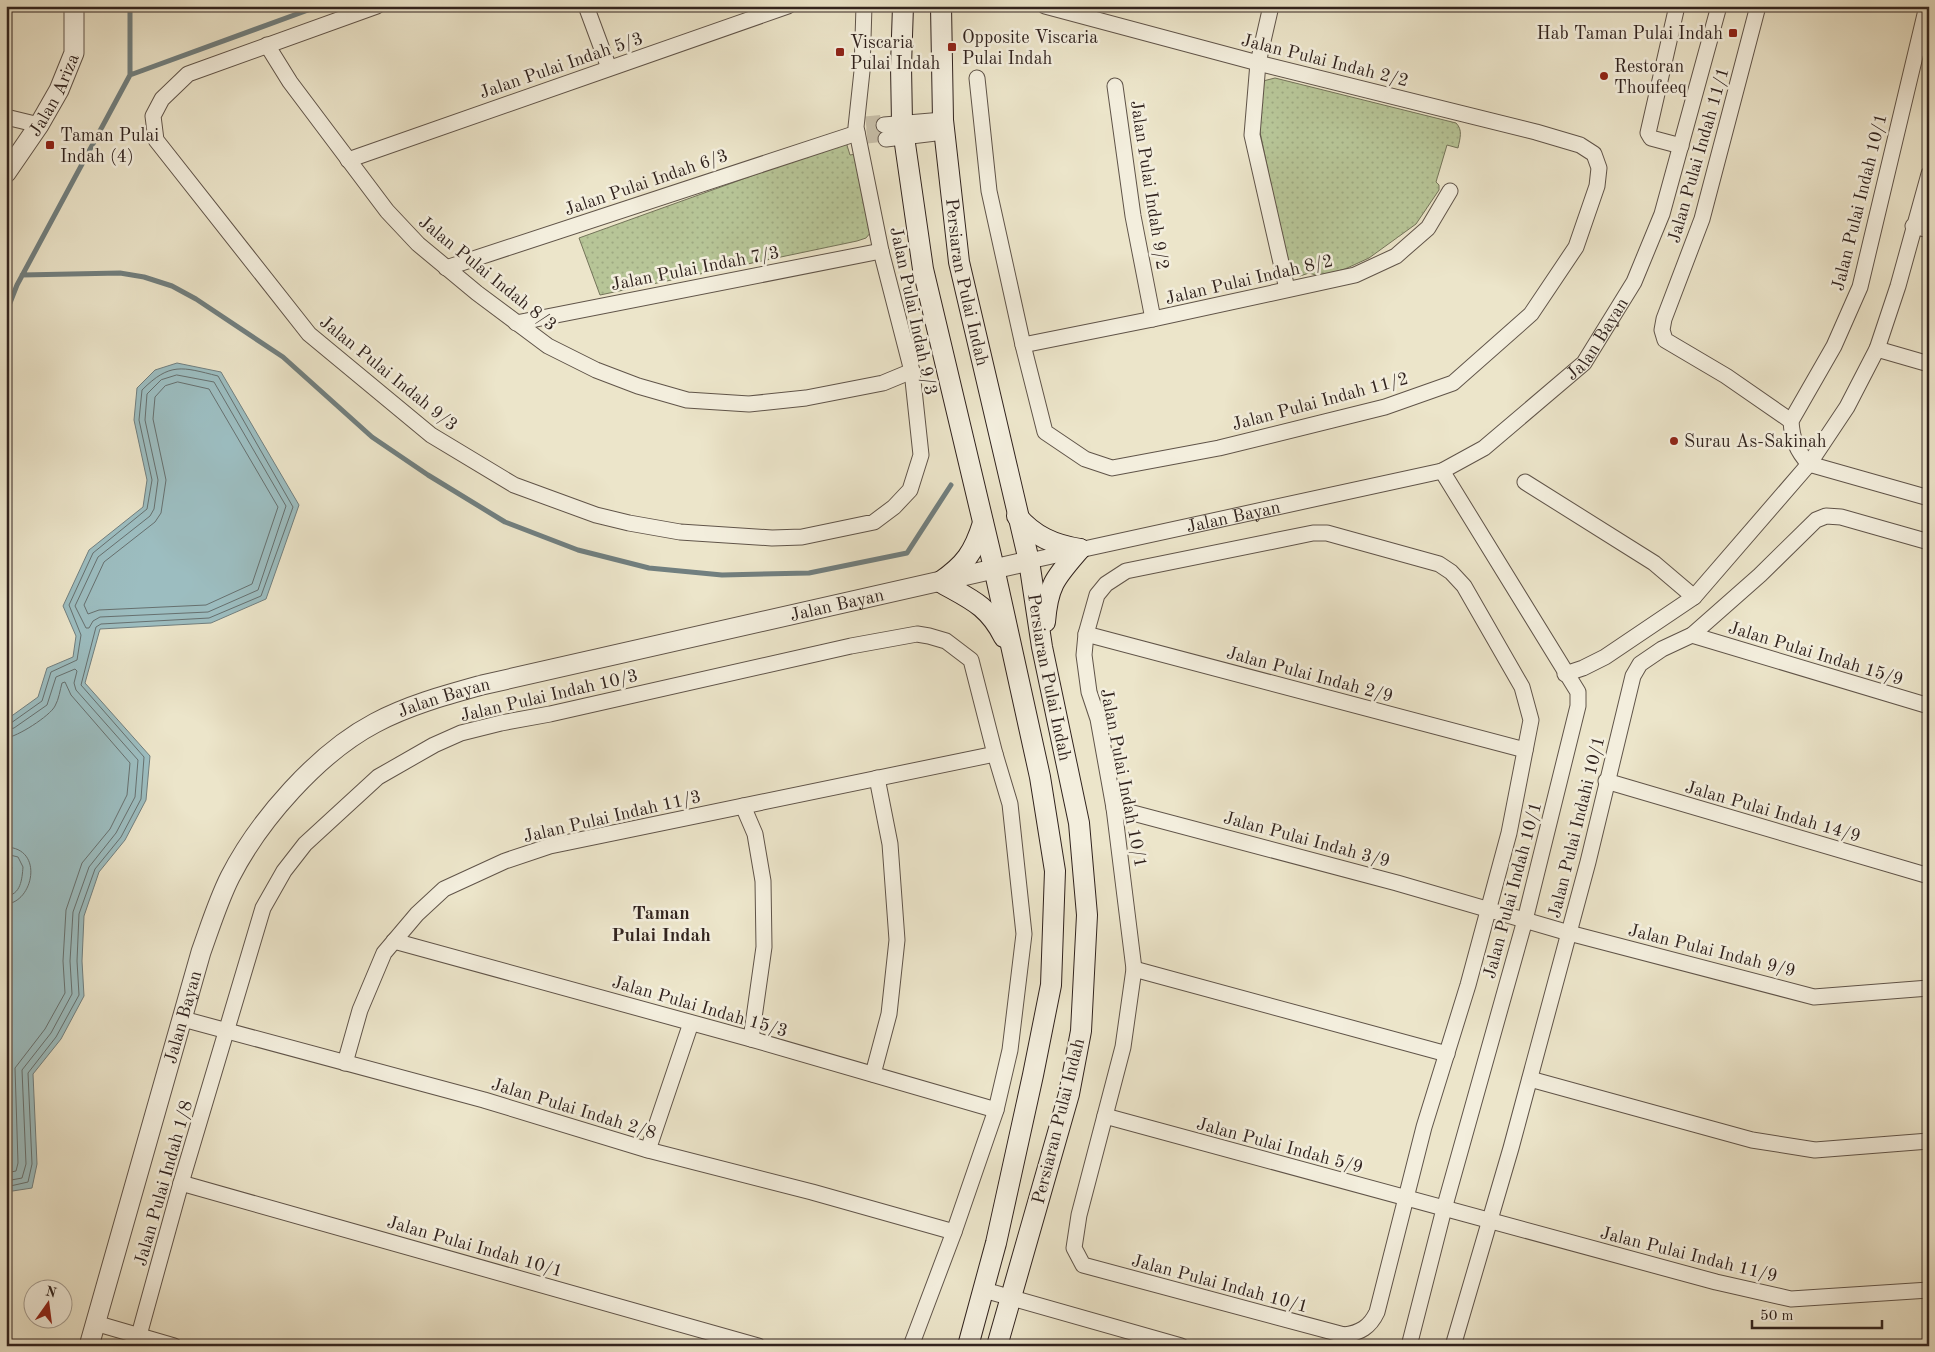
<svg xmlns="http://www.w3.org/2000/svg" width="1935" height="1352" font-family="'Old Standard TT',serif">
  <defs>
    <pattern id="green-dots" width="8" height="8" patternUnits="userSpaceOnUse" patternTransform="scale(1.25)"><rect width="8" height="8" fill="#b7c597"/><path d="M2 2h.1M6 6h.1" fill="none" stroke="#9ea982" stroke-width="1.8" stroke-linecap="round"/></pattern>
  </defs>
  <rect width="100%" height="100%" fill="#ece5ca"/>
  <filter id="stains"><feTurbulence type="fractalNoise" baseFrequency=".004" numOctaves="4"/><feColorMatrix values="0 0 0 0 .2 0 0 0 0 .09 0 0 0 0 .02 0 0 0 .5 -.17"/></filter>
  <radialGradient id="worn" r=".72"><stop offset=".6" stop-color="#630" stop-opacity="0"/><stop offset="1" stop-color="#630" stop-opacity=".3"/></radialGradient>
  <!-- green -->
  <path fill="url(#green-dots)" stroke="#74745a" d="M1275,78l181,45c7,7 4,15 2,25l-11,-3 -11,37 3,3v5l-23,34 -47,34 -24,11 -26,7 -10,-3 -9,3 -9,-6 -4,-8 -28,-135 4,-46z
    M846,142l4,13 6,-1 15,78 -5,6 -9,3 -257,54 -21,-57z"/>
  <!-- water -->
  <path fill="#9cbdc0" stroke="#717f7f" d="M177,363l44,9 78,133 -33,94 -55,24 -111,6 -15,54 65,73 -4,44 -21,40 -26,32 -15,44 -2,45 2,35 -23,43 -28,35 4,90 -5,24 -26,4v-296l6,-29 -6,-2v-145l32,-23 9,-29 26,-11 3,-21 -13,-30 26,-56 54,-43 4,-27 -13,-60 3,-32 18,-18z"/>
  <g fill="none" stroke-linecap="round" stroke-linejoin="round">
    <!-- shore -->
    <path stroke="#66706f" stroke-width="1" d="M177,375l37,7 72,124 -28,84 -50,22 -108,5 -7,4 -4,7h-3l-11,-22 23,-49 52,-41 4,-7 4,-29 -13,-60 2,-26 14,-14z
      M178,382l31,7 69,118 -26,77 -46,21 -107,5 -11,4 -4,-9 20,-43 51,-40 6,-9 5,-33 -13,-61 2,-22 10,-11z
      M6,724l5,-1 31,-22 9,-29 26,-12 4,-25 -12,-30 24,-52 54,-44 5,-29 -13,-60 3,-30c28,-28 40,-23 76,-14l75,131 -32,89 -52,22 -108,6 -5,3 -15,58 63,72 -3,42 -20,38 -26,32 -16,45 -2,47 2,34 -23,42 -28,36 4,91 -4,18 -22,5
      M6,730l8,-2 33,-23 9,-28 19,-8 2,2 -3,12 2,7 62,70 -3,37 -19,36 -27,34 -16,45 -3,49 2,33 -21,39 -29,37 4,94 -4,14 -16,3
      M6,738c11,-1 44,-22 49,-32 4,-7 5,-16 7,-23l3,-1 6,13 59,68 -3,32 -17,34 -28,34 -16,47 -3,51 2,32 -20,36 -30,39 3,95 -2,8 -10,2
      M6,847c39,1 27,56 0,57
      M6,854l12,3 5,10c-1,12 -2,28 -17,29"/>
    <!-- stream -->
    <path stroke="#717f7f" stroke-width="5" d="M130,75l189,-69
      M22,275l98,-2 24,4 28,9 24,13 87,58 89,80 56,38 77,47 73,28 71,18 73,7 87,-2 98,-20 44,-68
      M6,313l11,-28 113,-210v-69"/>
    <!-- minor-tunnel -->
    <path stroke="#c7bea8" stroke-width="15" stroke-dasharray="15 8" stroke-linecap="butt" d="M866,124l18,-2
      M867,136l18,-2"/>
    <!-- minor casing -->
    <g stroke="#605449" stroke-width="17">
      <g id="minor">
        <path d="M377,6l-189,68 -26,25 -9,17 3,24 153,194 122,101 83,50 82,30 33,8 51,9 92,6 30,-1 72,-15 20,-15 16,-17 11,-35 -9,-84 -31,-120 -25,-124 6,-56 2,-65"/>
        <path d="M586,6l23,62"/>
        <path d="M1271,6l-13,57 -6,72 35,154"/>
        <path d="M1677,6l-29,127 3,5 30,8"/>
        <path d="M1758,6l-56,213 -38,100 -2,11 3,10 61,36 65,45"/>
        <path d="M267,45l23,37 97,129 31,33 59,49 71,53 48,24 42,16 49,14 62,4 57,-6 77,-15 29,-12"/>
        <path d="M977,78l12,113 34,154 22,87 40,27 27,9 107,-20 166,-41 68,-24 78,-69 45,-67 21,-61 2,-18 -5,-14 -14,-9 -44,-13 -278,-69 -213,-57"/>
        <path d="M1115,86l18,130 20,103"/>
        <path d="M6,117l33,8"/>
        <path d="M884,125l59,-5"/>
        <path d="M886,139l58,-7"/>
        <path d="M348,160l440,-154"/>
        <path d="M1913,226l16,4"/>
        <path d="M446,268l411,-135"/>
        <path d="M516,323l365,-72"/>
        <path d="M1023,345l130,-26 202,-44 41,-19 32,-28 22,-37"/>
        <path d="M1877,349l52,15"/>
        <path d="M1809,464c-12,-13 -17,-25 -18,-43l43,-75 26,-59 67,-281"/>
        <path d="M1809,464l120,34"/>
        <path d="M1525,482l129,81 40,34"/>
        <path d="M1313,533h14l112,31 12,8 13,14 58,101 9,33 -22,113 -41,152 -44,142 -47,185c-7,15 -17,21 -33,23l-261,-70 -9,-17 5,-33 44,-168 11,-78 -20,-161 -16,-89 -9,-27 -5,-37 2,-21 11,-39 9,-11 20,-13z"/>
        <path id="s1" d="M1029,561l413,-90 42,-23 100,-85 50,-81 28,-68 57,-208"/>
        <path d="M1086,634l439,116"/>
        <path d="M1692,635l237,71"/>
        <path d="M1565,674l18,-6 22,-11 89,-60 115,-133 38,-57 30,-58 21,-63 31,-112"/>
        <path d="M1606,781l323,95"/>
        <path d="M743,806l12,28 8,47 1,66 -13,92"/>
        <path d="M1114,808l283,75 172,50 245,64 115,-9"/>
        <path d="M394,941l357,98 245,71"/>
        <path d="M1134,969l313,85"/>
        <path d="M183,1019l301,81 164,50 164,42 142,40"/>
        <path d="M345,1063l15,-53 24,-57 33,-39 27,-25 61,-28 45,-15 445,-92"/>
        <path d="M873,1074l16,-60 8,-74 -7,-96 -13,-66"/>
        <path d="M1530,1079l222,61 63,10 114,-9"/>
        <path d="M1105,1116l611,166 75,17 138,-9"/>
        <path d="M648,1150l43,-127"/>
        <path d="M181,1183l577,163"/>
        <path d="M984,1290l197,56"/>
        <path d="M95,1323l79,23"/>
        <path d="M136,1346l45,-163 82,-275 21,-37 21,-27 73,-67 56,-32 27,-12 40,-10 49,-9 301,-68 66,-12 12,2 17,5 25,19 24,94 15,50 14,130 -14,116 -14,60 -42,122 -43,114"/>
        <path d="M1409,1346l35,-137 81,-289 53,-214v-14l-136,-221"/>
        <path d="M1453,1346l58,-198 77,-286 45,-186 7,-12 22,-15 30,-14 68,-60 56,-55 10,-4 15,1 88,25"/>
      </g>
    </g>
    <!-- tertiary casing -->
    <g stroke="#605449" stroke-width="21">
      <g id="tertiary">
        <path id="s2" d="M6,173l33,-48 20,-35 15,-37v-47"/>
        <path id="s3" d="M89,1346l112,-394c9,-25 17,-51 29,-75 29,-57 88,-124 145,-154 34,-18 71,-28 107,-38l547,-124"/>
      </g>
    </g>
    <!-- secondary casing -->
    <g stroke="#31231e" stroke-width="22">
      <g id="secondary">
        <path d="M903,6l-2,60 1,57 21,146 71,299 46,209 15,94 -4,114 -18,90 -37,168 -28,103"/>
        <path id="s4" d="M941,6l2,114 16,142 70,299 13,86 37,176 8,92 -6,116 -12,63 -72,252"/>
        <path d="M1017,516c17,20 37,29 63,33"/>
        <path d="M983,523c-9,29 -18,42 -43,59 30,17 48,23 64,55"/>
        <path d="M1045,622c3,-38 11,-45 35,-73"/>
      </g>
    </g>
    <!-- minor -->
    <use href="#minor" stroke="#f3eedd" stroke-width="15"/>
    <!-- tertiary -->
    <use href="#tertiary" stroke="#f3eedd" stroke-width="19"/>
    <!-- secondary -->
    <use href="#secondary" stroke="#f3eedd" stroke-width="20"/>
  </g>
  <!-- markers -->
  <g fill="#8f2418" stroke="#f3eedd" stroke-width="2">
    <rect x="1728" y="28" width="10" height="10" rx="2.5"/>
    <rect x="947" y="42" width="10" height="10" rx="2.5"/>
    <rect x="835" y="47" width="10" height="10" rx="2.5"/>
    <circle cx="1604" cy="76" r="5"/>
    <rect x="45" y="140" width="10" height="10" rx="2.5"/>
    <circle cx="1674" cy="441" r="5"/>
  </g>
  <g text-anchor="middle" stroke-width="5" stroke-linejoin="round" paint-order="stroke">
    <!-- poi labels -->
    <g font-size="18" fill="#31231e" stroke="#f3eedd" text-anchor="start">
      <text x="1723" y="39" text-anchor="end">Hab Taman Pulai Indah</text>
      <text x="962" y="43">Opposite Viscaria<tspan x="962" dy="21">Pulai Indah</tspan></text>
      <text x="850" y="48">Viscaria<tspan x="850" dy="21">Pulai Indah</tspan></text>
      <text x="1614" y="72">Restoran<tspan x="1614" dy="21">Thoufeeq</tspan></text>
      <text x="60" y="141">Taman Pulai<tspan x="60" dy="21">Indah (4)</tspan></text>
      <text x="1684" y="447">Surau As-Sakinah</text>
    </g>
    <!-- street labels -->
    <g font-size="18" fill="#31231e" stroke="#f3eedd">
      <text transform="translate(1325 60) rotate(14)" y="6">Jalan Pulai Indah 2/2</text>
      <text transform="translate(561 65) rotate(-19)" y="6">Jalan Pulai Indah 5/3</text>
      <text dy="6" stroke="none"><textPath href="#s2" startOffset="92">Jalan Ariza</textPath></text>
      <text transform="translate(1698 155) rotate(-74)" y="6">Jalan Pulai Indah 11/1</text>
      <text transform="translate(646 182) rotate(-19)" y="6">Jalan Pulai Indah 6/3</text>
      <text transform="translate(1150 185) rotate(81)" y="6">Jalan Pulai Indah 9/2</text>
      <text transform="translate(1859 202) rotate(-76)" y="6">Jalan Pulai Indah 10/1</text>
      <text transform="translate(695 268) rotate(-11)" y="6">Jalan Pulai Indah 7/3</text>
      <text transform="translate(488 273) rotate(39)" y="6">Jalan Pulai Indah 8/3</text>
      <text transform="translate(1249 279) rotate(-13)" y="6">Jalan Pulai Indah 8/2</text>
      <text dy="6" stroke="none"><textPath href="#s4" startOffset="278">Persiaran Pulai Indah</textPath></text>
      <text transform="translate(914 311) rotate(78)" y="6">Jalan Pulai Indah 9/3</text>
      <text dy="6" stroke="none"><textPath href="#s1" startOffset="629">Jalan Bayan</textPath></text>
      <text transform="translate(389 373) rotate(39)" y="6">Jalan Pulai Indah 9/3</text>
      <text transform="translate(1320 401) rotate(-15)" y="6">Jalan Pulai Indah 11/2</text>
      <text dy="6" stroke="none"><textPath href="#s1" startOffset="209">Jalan Bayan</textPath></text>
      <text dy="6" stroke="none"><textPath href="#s3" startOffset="1182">Jalan Bayan</textPath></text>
      <text transform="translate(1816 653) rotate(17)" y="6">Jalan Pulai Indah 15/9</text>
      <text transform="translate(1310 674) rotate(15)" y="6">Jalan Pulai Indah 2/9</text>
      <text dy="6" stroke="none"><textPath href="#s4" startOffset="682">Persiaran Pulai Indah</textPath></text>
      <text transform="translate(549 695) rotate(-13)" y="6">Jalan Pulai Indah 10/3</text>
      <text dy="6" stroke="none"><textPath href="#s3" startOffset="778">Jalan Bayan</textPath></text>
      <text transform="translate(1124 778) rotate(79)" y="6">Jalan Pulai Indah 10/1</text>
      <text transform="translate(1773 811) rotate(16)" y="6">Jalan Pulai Indah 14/9</text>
      <text transform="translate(612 816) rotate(-13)" y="6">Jalan Pulai Indah 11/3</text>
      <text transform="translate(1576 827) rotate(-76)" y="6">Jalan Pulai Indahi 10/1</text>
      <text transform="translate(1307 839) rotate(15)" y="6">Jalan Pulai Indah 3/9</text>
      <text transform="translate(1512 890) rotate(-75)" y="6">Jalan Pulai Indah 10/1</text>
      <text transform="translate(1712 950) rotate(14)" y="6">Jalan Pulai Indah 9/9</text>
      <text transform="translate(700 1006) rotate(16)" y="6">Jalan Pulai Indah 15/3</text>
      <text dy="6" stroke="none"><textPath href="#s3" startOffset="342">Jalan Bayan</textPath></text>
      <text transform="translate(574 1108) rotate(17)" y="6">Jalan Pulai Indah 2/8</text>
      <text transform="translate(1058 1121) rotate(-76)" y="6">Persiaran Pulai Indah</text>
      <text transform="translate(1280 1145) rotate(15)" y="6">Jalan Pulai Indah 5/9</text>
      <text transform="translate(163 1183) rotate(-74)" y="6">Jalan Pulai Indah 1/8</text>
      <text transform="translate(475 1246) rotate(16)" y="6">Jalan Pulai Indah 10/1</text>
      <text transform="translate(1689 1254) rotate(14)" y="6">Jalan Pulai Indah 11/9</text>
      <text transform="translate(1220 1283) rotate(15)" y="6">Jalan Pulai Indah 10/1</text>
    </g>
    <!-- neighbourhood labels -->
    <g font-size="19" font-weight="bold" fill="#31231e" stroke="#f3eedd">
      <text x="661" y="919">Taman<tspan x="661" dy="22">Pulai Indah</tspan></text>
    </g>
  </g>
  <!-- margin -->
  <rect width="1935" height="1352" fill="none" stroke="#ece5ca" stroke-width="25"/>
  <rect x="8" y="8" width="1920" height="1337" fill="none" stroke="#31231e" stroke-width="2.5"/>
  <rect x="12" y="12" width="1910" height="1327" fill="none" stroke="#31231e"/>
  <!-- north arrow -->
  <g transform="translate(48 1304) rotate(14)"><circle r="24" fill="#f3eedd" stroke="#a59d91"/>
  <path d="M0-4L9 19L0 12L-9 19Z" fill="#8f2418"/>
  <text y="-8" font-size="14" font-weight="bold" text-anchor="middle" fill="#31231e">N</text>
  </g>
  <!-- scale -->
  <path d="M1752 1320v8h130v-8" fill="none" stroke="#31231e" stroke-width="2.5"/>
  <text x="1760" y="1320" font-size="15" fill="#31231e" stroke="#f3eedd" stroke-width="4" paint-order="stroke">50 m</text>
  <rect width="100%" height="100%" filter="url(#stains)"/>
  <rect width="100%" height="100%" fill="url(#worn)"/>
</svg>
